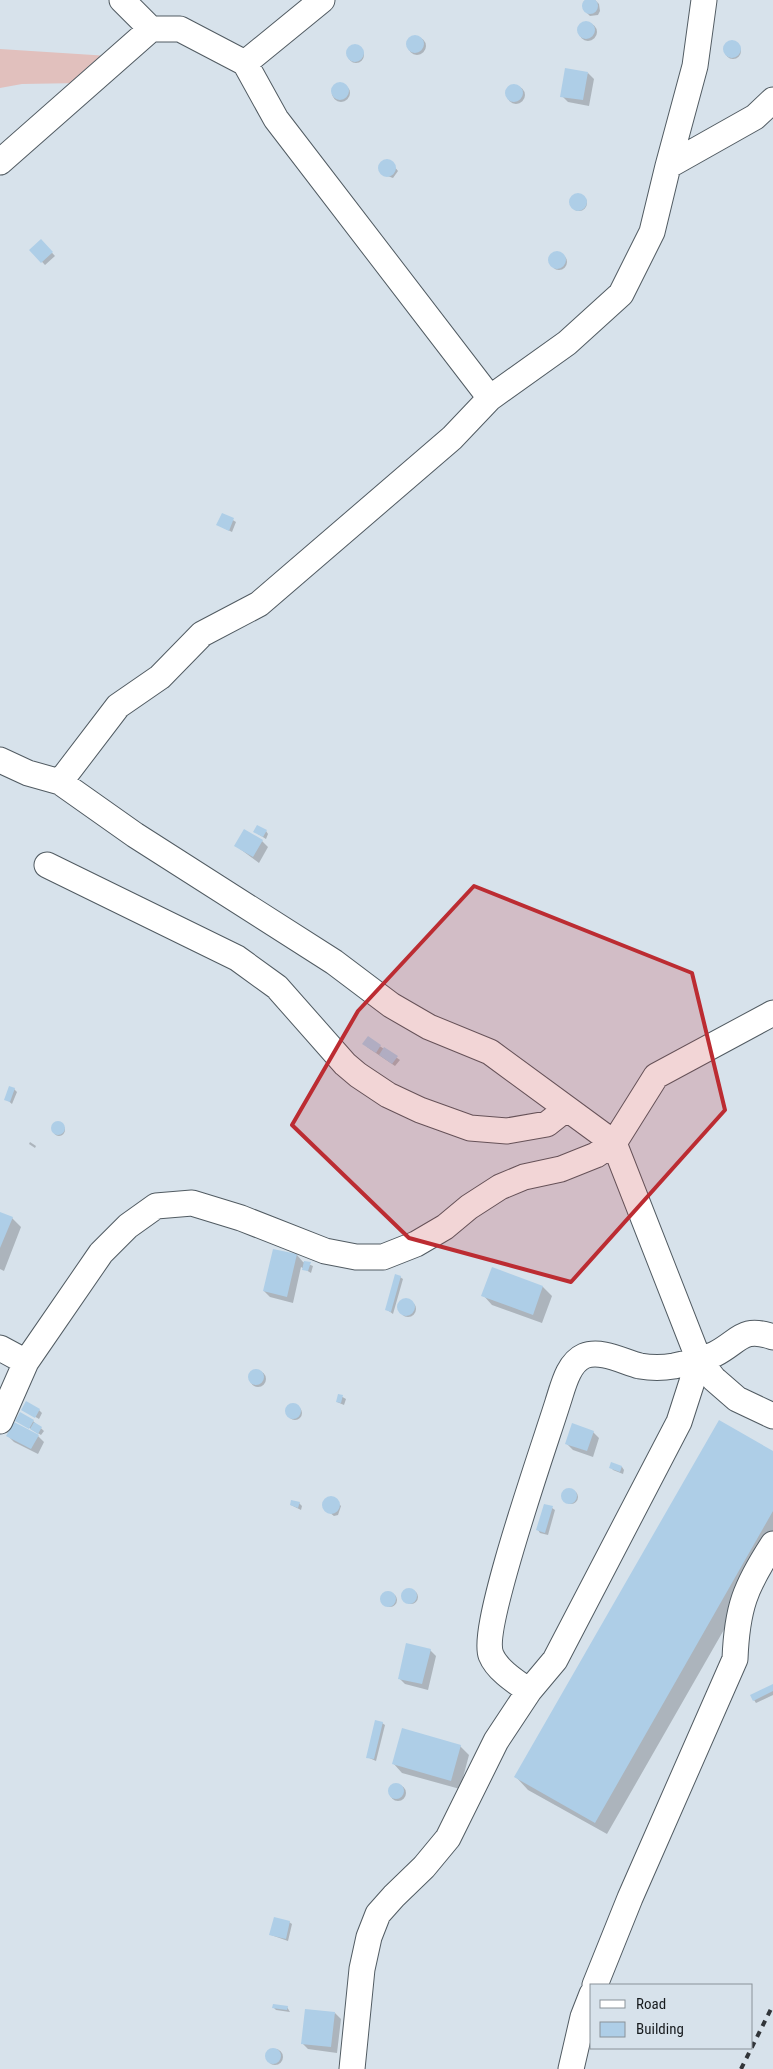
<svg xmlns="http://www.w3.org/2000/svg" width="773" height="2069" font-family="'Roboto Condensed',sans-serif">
  <rect width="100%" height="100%" fill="#d7e2eb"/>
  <!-- green -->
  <path fill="#e1c0bd" d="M0,49l109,7 -28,27 -59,1 -22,4z"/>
  <!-- shadow -->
  <path fill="#0003" d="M587,0h8l4,4 1,7 -2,4 -8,1 -7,-7v-7z
    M579 32a9 9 0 1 1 18 0a9 9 0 1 1-18 0Z
    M408 46a9 9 0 1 1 18 0a9 9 0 1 1-18 0Z
    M725 51a8 8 0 1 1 16 0a8 8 0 1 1-16 0Z
    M348 55a8 8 0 1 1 16 0a8 8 0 1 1-16 0Z
    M588,73l6,6 -5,27 -21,-4 -6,-6z
    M332 93a9 9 0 1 1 18 0a9 9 0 1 1-18 0Z
    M507 95a9 9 0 1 1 18 0a9 9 0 1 1-18 0Z
    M389,160l9,11 -5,7 -11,-4 -2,-8 2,-4z
    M571 203a8 8 0 1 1 16 0a8 8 0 1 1-16 0Z
    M41,241l14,15 -10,9 -14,-15z
    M551 262a8 8 0 1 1 16 0a8 8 0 1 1-16 0Z
    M223,514l13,8 -4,10 -14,-7z
    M266,831l2,3 -2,5 -8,-5z
    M262,841l6,6 -9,16 -23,-17z
    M368,1038l32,22 -5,6 -28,-19z
    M14,1089l3,3 -5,12 -6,-5z
    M53 1130a6 6 0 1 1 12 0a6 6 0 1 1-12 0Z
    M30,1142l6,4 -1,2 -6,-4z
    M0,1213l12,5 9,9 -17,44 -4,-2z
    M274,1251l23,4 6,7 10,4 -2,7 -10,-6 -8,36 -23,-6 -6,-6z
    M493,1269l50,18 9,9 -10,27 -50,-18 -9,-10z
    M400,1277l3,2 -10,35 -7,-5z
    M400 1309a8 8 0 1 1 16 0a8 8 0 1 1-16 0Z
    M250 1379a8 8 0 1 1 16 0a8 8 0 1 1-16 0Z
    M549,1385l6,2 -7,14 -3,-3z
    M339,1395l7,4 -2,6 -7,-3z
    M288 1413a7 7 0 1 1 14 0a7 7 0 1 1-14 0Z
    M24,1410h15l3,3 -3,6z
    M18,1421h15l11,10 -3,4z
    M593,1432l6,6 -6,19 -20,-7 -7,-7z
    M8,1436h30l6,6 -6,12 -24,-12z
    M773,1452v92l-166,290 -79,-44 -12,-13z
    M612,1464l10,3 2,3 -1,4 -10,-4 -2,-3z
    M564 1497a7 7 0 1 1 14 0a7 7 0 1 1-14 0Z
    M333,1498l8,8 -3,9 -4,1 -9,-7 -1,-5 2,-4z
    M299,1503l3,3 -1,4 -10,-5z
    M552,1508l3,2 -7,25 -8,-2 -2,-3z
    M404 1597a7 7 0 1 1 14 0a7 7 0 1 1-14 0Z
    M383 1600a7 7 0 1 1 14 0a7 7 0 1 1-14 0Z
    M430,1650l6,6 -8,34 -23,-6 -6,-6z
    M773,1686v9l-17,8 -2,-3z
    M382,1723l3,2 -9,36 -9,-4z
    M460,1746l9,9 -9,34 -58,-16 -9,-10z
    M390 1793a8 8 0 1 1 16 0a8 8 0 1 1-16 0Z
    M289,1922l3,2 -4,17 -17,-6z
    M287,2007l3,5 -14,-2 -2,-2z
    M335,2013l6,6 -4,34 -29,-4 -6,-6z
    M267 2057a8 8 0 1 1 16 0a8 8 0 1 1-16 0Z"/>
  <!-- building -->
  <path fill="#aecee7" d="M582 6a8 8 0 1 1 16 0a8 8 0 1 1-16 0Z
    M577 30a9 9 0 1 1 18 0a9 9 0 1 1-18 0Z
    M406 44a9 9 0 1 1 18 0a9 9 0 1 1-18 0Z
    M723 49a9 9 0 1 1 18 0a9 9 0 1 1-18 0Z
    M346 53a9 9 0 1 1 18 0a9 9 0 1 1-18 0Z
    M565,68l23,4 -5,28 -23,-3z
    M331 91a9 9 0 1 1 18 0a9 9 0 1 1-18 0Z
    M505 93a9 9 0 1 1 18 0a9 9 0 1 1-18 0Z
    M378 168a9 9 0 1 1 18 0a9 9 0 1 1-18 0Z
    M569 202a9 9 0 1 1 18 0a9 9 0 1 1-18 0Z
    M41,239l12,13 -12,11 -12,-13z
    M548 260a9 9 0 1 1 18 0a9 9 0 1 1-18 0Z
    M222,513l12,5 -5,13 -13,-6z
    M257,825l10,5 -4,7 -10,-5z
    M244,829l19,11 -10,17 -19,-11z
    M368,1036l13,9 -5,8 -14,-9z
    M384,1047l14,9 -6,8 -13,-9z
    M9,1086l6,2 -5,14 -6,-2z
    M51 1128a7 7 0 1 1 14 0a7 7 0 1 1-14 0Z
    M0,1212l13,5 -13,31z
    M273,1249l24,5 -10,43 -24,-6z
    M304,1261l7,1 -3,9 -6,-1z
    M492,1267l51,19 -10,29 -52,-19z
    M395,1274l6,2 -10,36 -6,-2z
    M397 1307a9 9 0 1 1 18 0a9 9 0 1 1-18 0Z
    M248 1377a8 8 0 1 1 16 0a8 8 0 1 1-16 0Z
    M338,1394l5,1 -2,8 -5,-1z
    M26,1401l14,8 -5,9 -14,-8z
    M285 1411a8 8 0 1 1 16 0a8 8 0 1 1-16 0Z
    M20,1412l14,8 -5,9 -14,-8z
    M719,1420l54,31v60l-178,312 -81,-46z
    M14,1422l25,13 -8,14 -25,-13z
    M34,1422l8,5 -4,7 -8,-5z
    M572,1423l22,8 -7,20 -22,-7z
    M611,1462l11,4 -2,6 -11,-4z
    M561 1496a8 8 0 1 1 16 0a8 8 0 1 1-16 0Z
    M322 1505a9 9 0 1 1 18 0a9 9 0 1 1-18 0Z
    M291,1500l9,2 -2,6 -8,-3z
    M544,1504l9,2 -8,27 -9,-3z
    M401 1596a8 8 0 1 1 16 0a8 8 0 1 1-16 0Z
    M380 1599a8 8 0 1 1 16 0a8 8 0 1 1-16 0Z
    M406,1643l25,6 -9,35 -24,-5z
    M773,1684v7l-20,10 -3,-6z
    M375,1720l8,2 -9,37 -8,-1z
    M402,1728l59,17 -10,36 -59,-17z
    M388 1791a8 8 0 1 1 16 0a8 8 0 1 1-16 0Z
    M274,1917l16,4 -4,18 -17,-4z
    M273,2004l15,2 -1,4 -15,-2z
    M305,2009l30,3 -4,35 -30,-3z
    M265 2056a8 8 0 1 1 16 0a8 8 0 1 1-16 0Z"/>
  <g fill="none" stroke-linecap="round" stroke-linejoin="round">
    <!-- minor casing -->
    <g stroke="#515b62" stroke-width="27">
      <path id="minor" d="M122,0l29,29
        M245,63l77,-63
        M0,162l151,-133h29l65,34 31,56 214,279
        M668,166l27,-100 9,-66
        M0,760l28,13 32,9 75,53 199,127 57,43 38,22 61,25 124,91 85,217 15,19 23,20 36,17
        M60,782l58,-76 42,-29 42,-43 57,-30 193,-166 38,-40 77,-55 54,-49 31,-62 16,-66 87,-49 18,-17
        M47,865l190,93 40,29 68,77 13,11 30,20 32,15 50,18 37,3 40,-7 19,-15
        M0,1348l26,14
        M0,1421l26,-59 75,-109 27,-27 28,-20 36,-3 49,15 84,33 31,6h27l33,-13 29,-17 24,-20 31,-20 24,-10 37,-8 35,-14 18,-12 42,-67 117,-63
        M529,1691c-13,-9 -32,-21 -38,-36 -11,-28 55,-214 67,-253 5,-15 10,-39 26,-46 17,-7 40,6 56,10 11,2 23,2 34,0 14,-3 28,-6 41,-12 25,-13 27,-28 58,-17
        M595,1985l35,-87 105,-239c2,-51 10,-72 38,-115
        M352,2069l10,-100 7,-32 9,-23 16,-18 30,-29 24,-29 48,-97 33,-50 26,-31 124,-238 20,-62
        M571,2069l12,-52 9,-23"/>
    </g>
    <!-- minor -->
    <use href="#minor" stroke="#fff" stroke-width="25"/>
    <!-- rail -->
    <path stroke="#313539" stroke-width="4" stroke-dasharray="6 6" stroke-linecap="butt" d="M741,2069l32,-64"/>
  </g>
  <!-- marked area -->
  <path fill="#bc2c32" fill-opacity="0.2" stroke="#bc2c32" stroke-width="4" stroke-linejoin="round" d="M474,886l218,87 33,137 -154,172 -162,-44 -117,-113 66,-114z"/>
  <!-- legend -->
  <rect x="590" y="1984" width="162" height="65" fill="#d7e2eb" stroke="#8a9299"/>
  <rect x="600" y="2000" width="25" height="8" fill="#ffffff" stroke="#8a9299"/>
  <text x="636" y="2009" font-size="15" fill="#171b1e">Road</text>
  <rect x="600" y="2022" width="25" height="15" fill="#aecee7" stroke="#8a9299"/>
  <text x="636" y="2034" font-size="15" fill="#171b1e">Building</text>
</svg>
